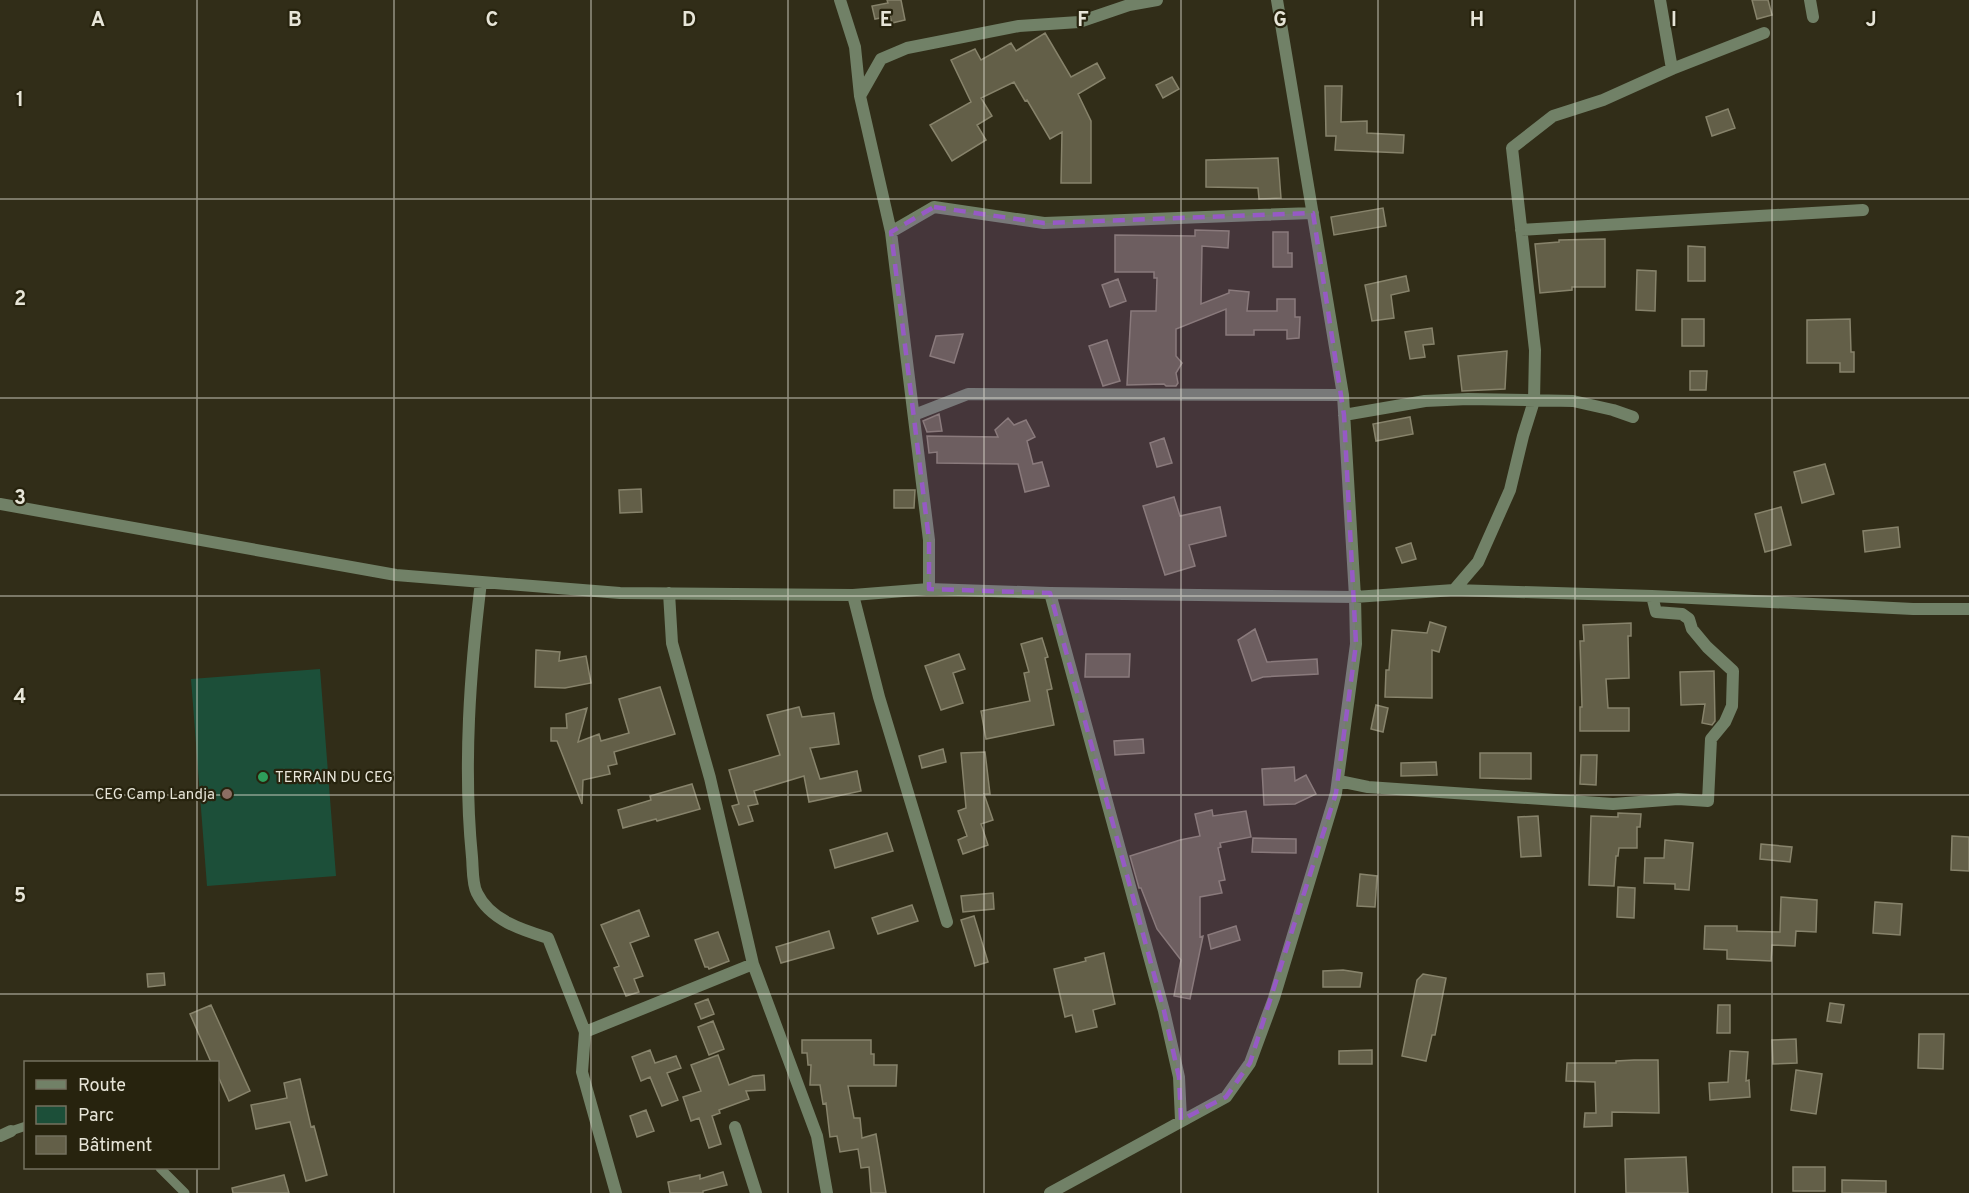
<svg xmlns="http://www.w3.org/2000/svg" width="1969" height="1193" font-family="Overpass,sans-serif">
  <rect width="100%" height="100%" fill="#312d18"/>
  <!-- green -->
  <path fill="#1c4f39" d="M320,669l16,207 -129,10 -16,-207z"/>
  <!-- building -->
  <path fill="#635f48" stroke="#87836b" stroke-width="1.5" d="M887,0h14l4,20 -13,3 -2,-7 -15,3 -3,-13 16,-3z
    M1752,0h16l4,15 -15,4z
    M1045,33l26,44 26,-14 8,15 -27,16 13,27v62h-30l1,-51 -12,7 -23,-39 -2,1 -11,-19 -33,16 11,18 -15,9 9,15 -34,21 -22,-36 41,-23 -20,-42 24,-11 6,11 30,-17 5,8z
    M1172,77l7,12 -16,9 -7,-13z
    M1325,86h17l-1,36 26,-1v12l37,2 -1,18 -68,-3 1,-14h-10z
    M1728,109l7,19 -23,8 -6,-19z
    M1278,158l3,40 -22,1 -1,-11 -52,-1v-27z
    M1383,208l3,18 -52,9 -3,-18z
    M1195,230l34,1 -1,17 -26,-2 -1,58 28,-11v-3l20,2 -2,19h30v-12h18v18h5l-1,21 -12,1v-9h-33v5h-28v-26l-50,20v27l6,7 -6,10 2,10 -2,3h-10l-2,-2 -37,1 4,-74h25l1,-33h-3v-6h-39v-37l80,1z
    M1273,232h15v21h4v14h-19z
    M1605,239v48h-33v3l-32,3 -5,-49 24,-2v-2z
    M1688,246l17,1v34h-17z
    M1637,270l19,1 -1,40 -19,-1z
    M1406,276l3,15 -18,4 3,23 -22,3 -7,-36z
    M1118,279l8,22 -16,6 -8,-22z
    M1682,319h22v27h-22z
    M1850,319l1,33h3v20h-14v-9h-33v-43z
    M1432,328l2,16 -11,1 2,12 -15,2 -5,-27z
    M963,334l-9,29 -24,-7 6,-20z
    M1107,340l13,41 -17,5 -14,-40z
    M1507,351l-2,38 -43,2 -4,-35z
    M1690,371h17l-1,19h-16z
    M939,414l3,17 -15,1 -4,-11z
    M1410,417l3,17 -37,7 -3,-17z
    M1008,418l6,7 12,-5 9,17 -8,4 6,23 9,-2 7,24 -24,6 -7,-28 -81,-1v-11l-8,1 -2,-17 71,1 -3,-7z
    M1164,438l8,25 -15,4 -7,-24z
    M1825,464l9,30 -32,9 -8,-31z
    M641,489l1,23 -22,1 -1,-23z
    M894,490h21l-1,18h-20z
    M1174,497l6,19 40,-9 6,29 -37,9 6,21 -30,9 -22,-69z
    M1781,507l10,38 -26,7 -10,-38z
    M1898,527l2,20 -35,5 -2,-21z
    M1411,543l5,16 -14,4 -6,-15z
    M1430,622l16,5 -7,25 -7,-2v48l-47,-1 1,-27h3l3,-40 35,3z
    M1631,623v13h-3l1,42 -23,1 2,29h21v23h-49v-24h2l-2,-66h4l-1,-16z
    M1255,629l12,33 50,-3 1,15 -55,3 -11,4 -14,-41z
    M1042,638l6,19 -3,1 7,31 -5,1 7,35 -68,14 -5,-28 49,-10 -6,-28 5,-1 -8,-28z
    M536,650l24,2 -1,9 27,-5 5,27 -26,5 -30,-1z
    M959,654l6,15 -12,4 10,30 -22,7 -16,-44z
    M1086,654h44l-1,23h-44z
    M1714,671l1,50 -3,4 -10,-2 3,-19 -24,1 -1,-33z
    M660,687l15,47 -61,18 3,12 -9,2 2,8 -27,6 -1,24 -25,-63h-6v-13h16l-1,-14 21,-6 -9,34 21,-8 2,7 28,-8 -10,-34z
    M1376,705l12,3 -5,24 -12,-3z
    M799,707l3,10 32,-4 5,31 -29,4 10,31 37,-8 4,20 -52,11 -5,-26 -50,15 4,13 -10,2 5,15 -14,4 -7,-19 7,-2 -10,-34 51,-15 -13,-40z
    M1143,739l1,14 -29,2 -1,-14z
    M943,749l3,13 -24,6 -3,-12z
    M985,752l5,42h-6l9,26 -12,4 7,21 -25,9 -5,-14 9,-4 -9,-25 8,-3 -5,-55z
    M1480,753h51v26l-51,-1z
    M1581,755h16l-1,30 -16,-1z
    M1436,762l1,13 -36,1v-13z
    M1294,767l1,14 11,-6 10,19 -21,10 -31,1 -2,-36z
    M692,784l8,25 -43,12 -1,-2 -33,9 -5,-18 33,-10 -1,-4z
    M1212,810l1,6 33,-5 5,26 -31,6 1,4 -3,1 7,32 -6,1 3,12 -22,4v40l3,-1 -13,63 -16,-3 7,-36 -24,-31 -16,-41h-2l-9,-32 50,-16 20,-4 -5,-22z
    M1618,813l23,1 -1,13h-3v21h-18l-1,8h-2l-2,30 -25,-1 2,-69 27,1z
    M1538,816l3,40 -20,1 -3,-40z
    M887,833l6,18 -58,17 -5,-18z
    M1952,836l17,1v34l-18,-1z
    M1253,838l43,1v14l-44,-1z
    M1665,840l28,3 -4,47 -14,-1v-5l-31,-1 1,-25h19z
    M1761,844l31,3 -2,15 -30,-3z
    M1360,874l17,2 -2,31 -18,-1z
    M1618,887l17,1 -1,30 -17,-1z
    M993,893l1,16 -31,3 -2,-16z
    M1781,897l36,3 -1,32 -20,-1 -1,15 -23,-1 -1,16 -44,-2v-9l-23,-1 1,-23h32v5l43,1z
    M1875,902l27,2 -2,31 -27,-2z
    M912,905l6,16 -40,13 -6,-16z
    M639,910l10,26 -19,7 13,33 -9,3 5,13 -13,4 -12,-28 5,-2 -18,-41z
    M974,916l14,46 -13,4 -14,-46z
    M1236,926l4,14 -29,9 -3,-14z
    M829,931l5,17 -53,15 -5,-16z
    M718,932l11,29 -20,8 -1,-2h-3l-10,-27z
    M1104,953l11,51 -22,6 4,17 -21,5 -4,-17 -7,2 -11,-48 32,-8 -1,-3z
    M1343,970l19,3 -2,14h-37v-16z
    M164,973l1,12 -17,2 -1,-13z
    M1423,974l23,4 -11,57h-3l-6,26 -24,-5 15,-76z
    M708,999l6,15 -13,5 -6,-15z
    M1830,1003l14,2 -3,18 -14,-2z
    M211,1005l39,86 -21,10 -11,-25v-14h-7l-21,-48z
    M1718,1005h12v28h-13z
    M713,1021l11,28 -15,6 -11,-28z
    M1919,1034h25l-1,35 -25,-1z
    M1796,1039l1,24 -24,1 -1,-24z
    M802,1040h69v14h3v11h23l-1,21h-48l6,32h6l2,20 14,-4 10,59h-15l-2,-26 -8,1 -3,-19 -18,3 -3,-16 -7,1 -4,-34 -3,1 -3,-19h-10l1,-20h-3l-1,-12h-5z
    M650,1050l5,13 21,-7 5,12 -14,5 11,27 -16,6 -12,-29 -9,4 -9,-24z
    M1372,1050v14h-33v-13z
    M1730,1051l18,1 -2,29 3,-1 1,17 -40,3 -1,-17 19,-1z
    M718,1055l11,30 24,-9 11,-1 1,15 -19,1 3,8 -30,11 1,3 -8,3 9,28 -12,4 -10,-30 -8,3 -8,-24 18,-6 -10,-26z
    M1634,1060h24l1,53 -47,-1v14l-28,1 1,-14h11l-1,-31 -29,-1 1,-18h49v-2z
    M1796,1070l26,4 -6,40 -25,-4z
    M300,1079l11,48 3,-1 13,49 -21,6 -16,-59 -34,7 -5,-24 36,-7 -3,-15z
    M646,1110l8,21 -17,6 -7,-21z
    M1686,1157l2,36h-62l-1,-34z
    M1793,1167h32v24h-32z
    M723,1172l4,13 -24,6v2h-33l-2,-11 32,-7v4z
    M284,1175l5,18h-56l-1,-5z
    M1842,1180l44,1v12h-44z"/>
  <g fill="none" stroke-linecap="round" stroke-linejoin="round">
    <!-- service -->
    <path stroke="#718167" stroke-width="9" d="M11,1131l15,-5
      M160,1168l25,25"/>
    <!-- minor -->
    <path stroke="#718167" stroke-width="12" d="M840,0l15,47 5,49 31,136 38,308v49
      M1660,0l12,69
      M1810,0l3,17
      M860,96l21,-37 26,-11 112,-22 60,-4 50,-17 28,-5
      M1521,230l342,-20
      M891,232l43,-25 110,16 269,-10
      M914,415l54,-21 375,1
      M1344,415l81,-14 43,-2 105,2 40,9 20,7
      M0,504l396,71 224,18 233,2 76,-6 121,4 305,4 99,-7 198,6 261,13h56
      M481,582c-11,90 -18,184 -9,275 1,10 0,27 5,36 13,27 45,37 71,45l37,94 -3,40 34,121
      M1454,590l24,-28 32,-72 13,-54 11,-35 1,-51 -23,-202 41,-32 50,-16 69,-31 92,-36
      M669,593l3,50 38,135 43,186 64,172 10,57
      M1050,593l114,418 15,66 2,43
      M853,595l26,102 68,225
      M1339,781l29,6 245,17 65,-5 30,2 3,-62 14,-17 7,-16 1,-35 -26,-24 -15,-18 -3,-10 -7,-5 -26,-2 -4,-16
      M585,1032l168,-68
      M735,1127l21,66
      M0,1136l11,-5
      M1050,1193l176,-96 24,-34 24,-65 62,-205 20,-149 -1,-47 -12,-202 -66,-395"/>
  </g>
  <!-- marked area -->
  <path fill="#965ac5" fill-opacity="0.2" stroke="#965ac5" stroke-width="4.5" stroke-dasharray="12 8" stroke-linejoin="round" d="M934,207l110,16 269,-10 31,202 12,229 -20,149 -86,270 -24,34 -45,23 -2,-43 -15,-66 -114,-418 -121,-4v-49l-38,-308z"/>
  <!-- grid -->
  <path fill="none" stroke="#e7e5d8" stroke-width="1.5" stroke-opacity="0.55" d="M197,0v1062M394,0v1193M591,0v1193M788,0v1193M984,0v1193M1181,0v1193M1378,0v1193M1575,0v1193M1772,0v1193M0,199h1969M0,398h1969M0,596h1969M0,795h1969M0,994h1969M197,1168v25"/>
  <!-- markers -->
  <circle fill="#2e9e5b" stroke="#27230e" stroke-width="2" cx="263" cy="777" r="6"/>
  <circle fill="#8d6e63" stroke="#27230e" stroke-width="2" cx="227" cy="794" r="6"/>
  <g text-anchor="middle" stroke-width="4.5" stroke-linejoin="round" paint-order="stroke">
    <!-- poi labels -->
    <g font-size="15" fill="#e7e5d8" stroke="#27230e" text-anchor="start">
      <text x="275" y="782">TERRAIN DU CEG</text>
      <text x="215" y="799" text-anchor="end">CEG Camp Landja</text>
    </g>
  </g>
  <g font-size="20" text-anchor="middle" font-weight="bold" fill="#e7e5d8" stroke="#27230e" stroke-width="4.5" stroke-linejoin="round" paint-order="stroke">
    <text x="98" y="26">A</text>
    <text x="295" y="26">B</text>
    <text x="492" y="26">C</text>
    <text x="689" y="26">D</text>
    <text x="886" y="26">E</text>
    <text x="1083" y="26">F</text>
    <text x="1280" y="26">G</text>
    <text x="1477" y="26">H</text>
    <text x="1674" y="26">I</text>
    <text x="1871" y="26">J</text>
    <text x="20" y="106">1</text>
    <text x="20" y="305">2</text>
    <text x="20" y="504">3</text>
    <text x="20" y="703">4</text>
    <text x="20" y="902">5</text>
  </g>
  <!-- legend -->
  <rect x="24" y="1061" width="195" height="108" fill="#27230e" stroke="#74715f" stroke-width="1.5"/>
  <rect x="36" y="1080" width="30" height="9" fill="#718167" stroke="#74715f" stroke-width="1.5"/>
  <text x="78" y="1091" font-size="18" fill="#e7e5d8">Route</text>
  <rect x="36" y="1106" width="30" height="18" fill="#1c4f39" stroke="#74715f" stroke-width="1.5"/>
  <text x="78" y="1121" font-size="18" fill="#e7e5d8">Parc</text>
  <rect x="36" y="1136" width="30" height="18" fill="#635f48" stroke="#74715f" stroke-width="1.5"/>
  <text x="78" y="1151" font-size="18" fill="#e7e5d8">Bâtiment</text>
</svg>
